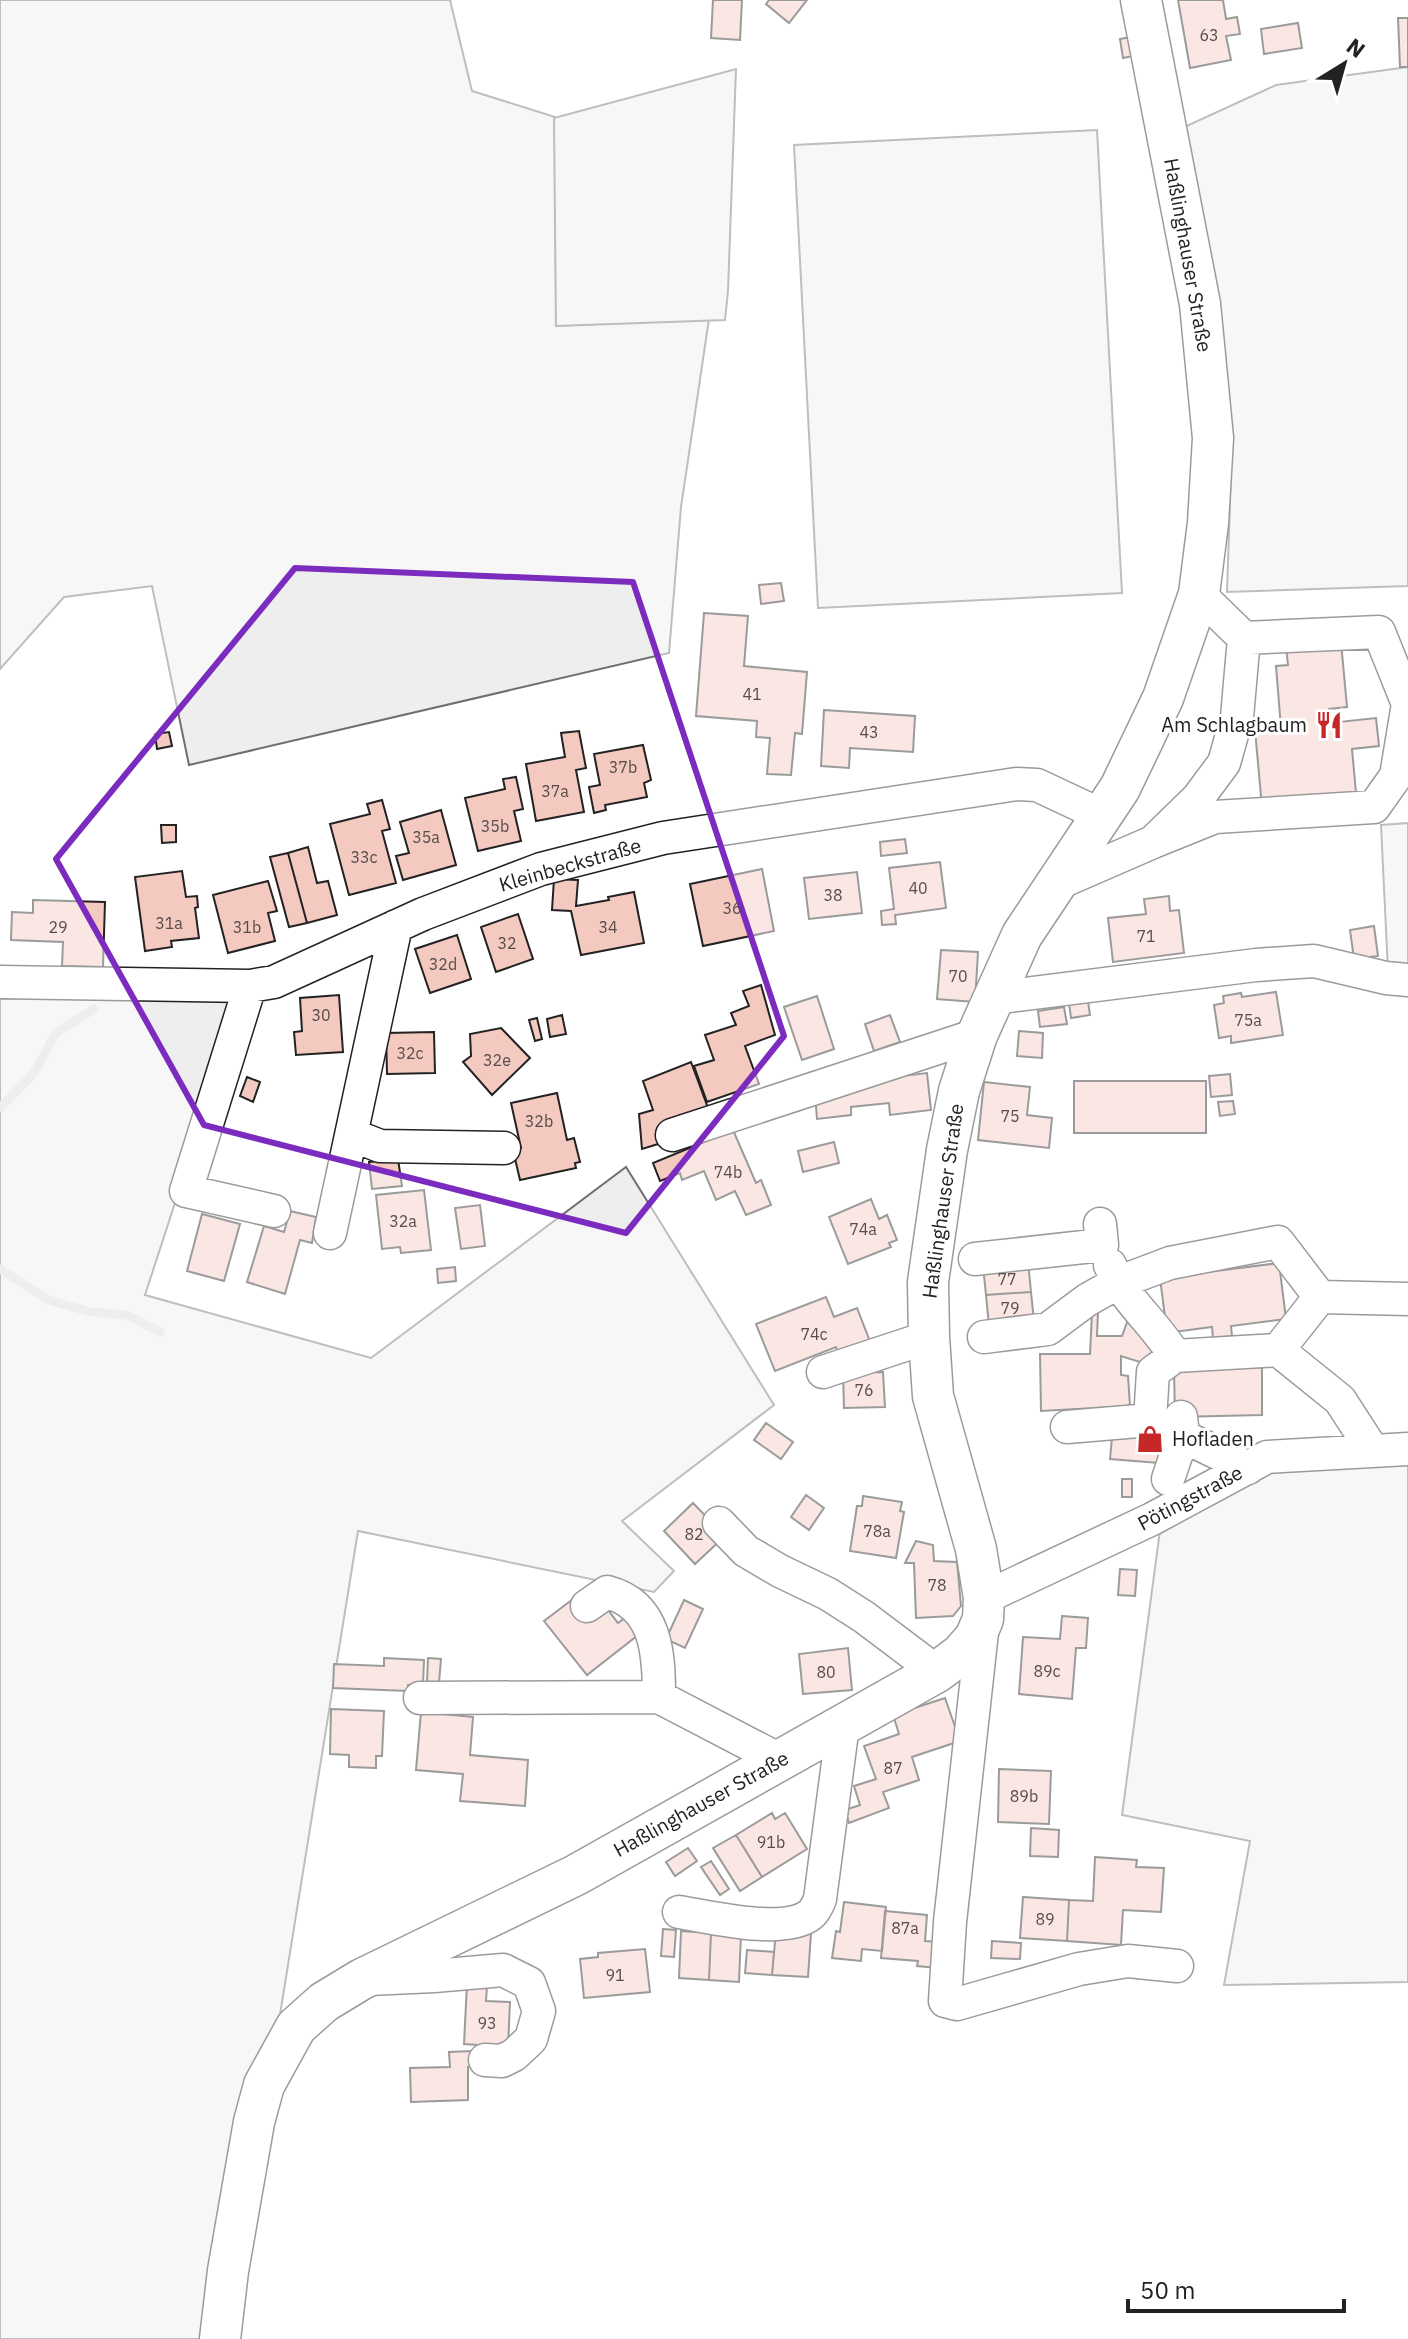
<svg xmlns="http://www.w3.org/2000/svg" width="1408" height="2339" font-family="'IBM Plex Sans',sans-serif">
  <rect width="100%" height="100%" fill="#fff"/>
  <!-- green -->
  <path fill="#eee" stroke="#6f6f6f" stroke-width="2" d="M0,0h450l22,91 83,26 1,209 153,-7 -28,188 -12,146 -480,112 -37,-179 -88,11 -64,72z
    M1408,67v519l-181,6 5,-149 -50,-315 94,-43z
    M1097,130l25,463 -304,15 -24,-463z
    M1408,823v151l-20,-3 -7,-146z
    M243,994l-98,301 226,63 255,-191 148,238 -152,116 52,50 -20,21 -296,-61 -80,496 -72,312h-206v-1340z
    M1408,1458v524l-184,3 26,-144 -128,-26 39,-292 86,-46 43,-12z"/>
  <!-- parking -->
  <path fill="#ededed" stroke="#6f6f6f" stroke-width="2" d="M736,69l-8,222 -3,29 -169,6 -2,-208z"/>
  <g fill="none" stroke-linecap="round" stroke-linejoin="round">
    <!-- stream -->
    <path stroke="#d9d9d9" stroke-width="9" d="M0,1108l35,-36 20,-38 39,-25
      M0,1269l48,31 43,12 36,3 33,17"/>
  </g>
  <!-- building -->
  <path fill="#f3c9c0" stroke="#222" stroke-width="2" d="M713,0h29l-2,40 -29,-2z
    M769,0h38l-18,23 -23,-19z
    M1178,0h45l3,19 11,-2 3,17 -14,2 5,24 -41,8z
    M1398,18h10v49h-8z
    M1298,23l4,25 -38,6 -3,-25z
    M1130,37l3,19 -10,2 -3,-19z
    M781,583l3,18 -23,3 -2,-19z
    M704,613l44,3 -4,50 63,6 -5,62 -7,-1 -4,42 -24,-1 3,-36 -14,-1 1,-16 -61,-5z
    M1341,642l6,65 -18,2 1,14 46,-5 3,28 -27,3 4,44 -94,14 -7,-77 26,-2 -5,-62 12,-1 -2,-18z
    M824,710l91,6 -2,36 -63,-4 -1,20 -28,-2z
    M579,731l7,37 -10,2 8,42 -48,9 -10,-57 39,-7 -4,-24z
    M169,732l3,14 -15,3 -2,-15z
    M643,745l8,35 -7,3 3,14 -42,8 1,5 -12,3 -5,-26 11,-2 -6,-31z
    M516,777l7,32 -9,2 7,30 -43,10 -13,-53 40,-9 -2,-10z
    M382,800l8,29 -8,2 14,52 -47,12 -19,-71 40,-10 -3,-10z
    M441,810l15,55 -53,15 -7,-24 13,-3 -9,-31z
    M161,825h15v17l-14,1z
    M905,839l2,14 -26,3 -1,-14z
    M308,847l9,36 11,-2 9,34 -30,8 -19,-70z
    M288,853l19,70 -18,4 -19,-70z
    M940,862l6,46 -51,7 1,9 -14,1 -1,-14 13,-2 -5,-41z
    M762,869l12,62 -71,15 -13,-62z
    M182,871l4,26 11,-1 1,11 -3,1 4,30 -28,3 1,6 -27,4 -10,-74z
    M857,872l5,41 -53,6 -5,-41z
    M554,879l24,1 -2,26 33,-6 -1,-3 26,-5 10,51 -63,12 -10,-44 -19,-1z
    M268,881l9,30 -9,2 7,28 -47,12 -15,-58z
    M1169,896l1,15 9,-1 5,43 -71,9 -5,-44 38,-4 -2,-15z
    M33,900l72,2 -2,65 -41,-1 1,-24 -52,-2 1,-28 21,1z
    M518,914l15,45 -37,13 -15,-45z
    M1374,926l4,30 -24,3 -4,-29z
    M457,935l14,44 -41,14 -15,-44z
    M941,950l37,2 -3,50 -38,-3z
    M761,985l14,50 -30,11 14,38 -52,18 -13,-36 20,-6 -9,-25 31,-10 -5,-12 18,-7 -6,-15z
    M1276,992l7,43 -52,8v-7l-12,2 -5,-33 10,-2 -1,-7 18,-3 1,4z
    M339,995l4,57 -47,3 -2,-23 8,-1 -2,-33z
    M817,996l17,53 -32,11 -18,-53z
    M1088,1001l2,14 -19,3 -2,-15z
    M1064,1007l3,17 -27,3 -2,-16z
    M562,1015l4,19 -16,3 -3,-18z
    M890,1015l10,27 -26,9 -9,-27z
    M537,1018l5,21 -7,2 -6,-21z
    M501,1028l29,30 -38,37 -29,-33 8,-6 -1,-22z
    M1019,1031l24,2 -1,25 -25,-2z
    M434,1032l1,41 -48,1 -1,-41z
    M691,1062l17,46 -37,32 -29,9 -3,-35 14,-4 -10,-29z
    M927,1073l4,37 -41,5 -1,-12 -38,4v8l-34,4 -2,-25 29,-11z
    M1230,1074l2,21 -21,2 -2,-21z
    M247,1077l13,5 -7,20 -13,-6z
    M1074,1081h132v52h-132z
    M984,1082l46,5 -3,28 25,3 -3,30 -71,-8z
    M557,1093l10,47 7,-2 6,24 -5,1 1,5 -56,12 -7,-30 8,-2 -10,-45z
    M1233,1101l2,13 -15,2 -2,-14z
    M733,1130l23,53 5,-3 10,25 -25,10 -11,-24 -19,9 -12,-29 -22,9 -2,-7 -20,8 -7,-18z
    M834,1142l5,21 -36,9 -5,-21z
    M398,1159l4,27 -30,3 -3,-27z
    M424,1190l7,60 -30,3 -1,-6 -18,2 -6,-54z
    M871,1199l8,20 8,-4 10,25 -8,3 2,4 -43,17 -19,-47z
    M480,1205l5,41 -24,3 -6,-41z
    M290,1211l26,6 -4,26 -12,-3 -15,54 -38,-12 17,-56 20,6z
    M202,1214l38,10 -16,57 -37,-10z
    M1028,1261l3,31 -45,3 -3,-29z
    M1279,1263l7,56 -55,7 1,10 -19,2 -1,-11 -45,6 -7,-55z
    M455,1267l1,14 -18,2 -1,-14z
    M1031,1292l3,29 -45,5 -3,-31z
    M826,1297l8,20 23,-9 14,36 -32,13 -3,-10 -61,24 -19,-47z
    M1098,1312l-1,24h25l7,-19 30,35 -16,11 -22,-7v19l7,1 2,30 -89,5 -1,-57h50l2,-41z
    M1262,1367v48l-87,2 -1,-48z
    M883,1372l2,35 -41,1 -1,-35z
    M766,1423l27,19 -12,17 -27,-19z
    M1113,1427l49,5 -3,31 -49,-4z
    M1122,1479h10v18h-10z
    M806,1495l18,13 -15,22 -18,-13z
    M863,1496l39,6 -2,9 4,1 -8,46 -46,-7 7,-45h5z
    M693,1503l32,33 -30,28 -31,-33z
    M916,1541l17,4 1,16 23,1 4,44 -8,10 -37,2 -2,-55h-9z
    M1120,1569l17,1 -2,26 -17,-1z
    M577,1596l25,6 16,21 16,-12 13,17 -60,47 -43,-54z
    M684,1600l19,9 -18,39 -19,-9z
    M1062,1616l26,2 -2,30h-10l-4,51 -53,-5 4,-57 37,2z
    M848,1648l4,42 -49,4 -4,-40z
    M384,1658l40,2 -1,26 -15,-1v6l-75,-3 1,-24 50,2z
    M428,1658l13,1 -2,24 -12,-1z
    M945,1698l15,43 -48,16 7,23 -36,12 6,16 -40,15 -4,-13 15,-5 -6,-19 22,-7 -12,-33 35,-12 -6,-19z
    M331,1709l53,2 -2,45h-6v12l-27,-1v-12l-19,-1z
    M421,1712l52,5 -3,38 58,5 -3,46 -65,-5 3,-27 -47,-4z
    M999,1769l52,2 -2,53 -51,-2z
    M772,1813l3,6 10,-6 22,36 -45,28 -26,-42z
    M1031,1828l28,2 -1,27 -28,-1z
    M736,1835l26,42 -22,14 -27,-43z
    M688,1848l9,13 -22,15 -9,-14z
    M1095,1857l42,3 -1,7 28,1 -3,44 -38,-2 -2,35 -54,-4 2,-41 24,1z
    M711,1861l18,28 -9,6 -19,-28z
    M1023,1897l46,3 -2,41 -47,-3z
    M844,1902l42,5 -4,44 -20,-2 -1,12 -29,-3 4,-27 4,1z
    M885,1911l42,4 -2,26 15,1 -2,26 -21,-2 1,-5 -37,-3z
    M663,1929l13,1 -2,27 -13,-1z
    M681,1931l30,2 -2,47 -30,-2z
    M776,1931l35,2 -3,44 -36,-2z
    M711,1933l30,1 -2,48 -30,-2z
    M992,1941l29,2 -1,16 -29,-1z
    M645,1949l5,43 -66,6 -4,-39 18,-2v-4z
    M747,1950l27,2 -2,23 -27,-2z
    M467,1984l20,1 -1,16 24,1 -2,45 -44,-3z
    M473,2051v16h-5v33l-57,2 -1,-34 40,-1 -1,-15z"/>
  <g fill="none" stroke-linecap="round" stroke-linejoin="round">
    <!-- minor casing -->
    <g stroke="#222" stroke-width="35">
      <path id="minor" d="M1153,842l62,-25 159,-10 22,-31 12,-72 -29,-72 -135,6
        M1054,885l99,-43 45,-44 26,-35 13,-46 7,-79 -45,-44
        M0,982l250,4 24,-4 149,-68 118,-45 122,-31 353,-54 21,1 64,30
        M250,986l-64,205 88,20
        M993,998l263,-33 58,-4 72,17 22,2
        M352,1135l28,11 124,2
        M672,1135l305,-100
        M330,1233l66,-307
        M975,1259l127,-14 -2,-21
        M1110,1265c14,35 46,59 65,91
        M1320,1297l88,2
        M984,1337l64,-8 39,-29 30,-17 53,-20 108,-21 42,55 -42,53
        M823,1372l106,-35
        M1150,1420l3,-48 22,-16 103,-6 62,50 33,51
        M1067,1427l83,-7 98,48
        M1168,1479l15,-44 -2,-18
        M719,1523l27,28 34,20 48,23 36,23 73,55
        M984,1598l168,-79 115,-62 141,-8
        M983,1623l-33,299 -5,79 12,3 122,-35 49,-8 49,5
        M659,1697l121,63
        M420,1698l239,-1c0,-43 -2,-92 -52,-105l-20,14
        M679,1912c32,5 104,23 131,3 4,-3 8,-11 10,-16l23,-174
        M369,1979l65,-3 69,-6 26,13 10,28 -8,28 -17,16 -12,6 -17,-1"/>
    </g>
    <!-- major casing -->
    <g stroke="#222" stroke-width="43">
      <path id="major" d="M220,2339l8,-68 26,-149 10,-37 32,-58 28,-25 38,-23 214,-104 361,-203 24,-18 14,-16 8,-19 1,-21 -8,-49 -43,-153 -4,-59 -1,-55 19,-132 12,-59 18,-56 45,-100 98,-147 43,-90 36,-104 9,-71 5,-85 -13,-134 -59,-304"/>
    </g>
    <!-- minor -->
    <use href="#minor" stroke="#fff" stroke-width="32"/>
    <!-- major -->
    <use href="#major" stroke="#fff" stroke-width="40"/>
  </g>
  <!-- marked area -->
  <path d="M0 0H1408V2339H0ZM295,568l338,14 151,454 -158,197 -422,-108 -148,-266z" fill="#fff" fill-opacity=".55" fill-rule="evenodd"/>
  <path fill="none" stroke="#7b2cbf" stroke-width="6" stroke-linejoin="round" d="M295,568l338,14 151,454 -158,197 -422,-108 -148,-266z"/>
  <!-- icons -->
  <defs>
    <g id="restaurant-bare" transform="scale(2.16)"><path d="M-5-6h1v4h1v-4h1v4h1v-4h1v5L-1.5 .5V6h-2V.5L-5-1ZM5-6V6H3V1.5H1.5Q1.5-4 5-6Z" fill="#c62828" stroke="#fff" stroke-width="2.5" paint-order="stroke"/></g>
    <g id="shop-bare" transform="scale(2.16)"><path d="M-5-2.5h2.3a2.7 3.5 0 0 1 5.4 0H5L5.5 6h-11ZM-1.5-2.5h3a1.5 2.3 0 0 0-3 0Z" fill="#c62828" stroke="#fff" stroke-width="2.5" paint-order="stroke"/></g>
  </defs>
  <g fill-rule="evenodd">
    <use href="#restaurant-bare" x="1329" y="725"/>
    <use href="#shop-bare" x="1150" y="1439"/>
  </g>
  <g text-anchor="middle" stroke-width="6" stroke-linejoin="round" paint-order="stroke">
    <!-- number labels -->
    <g font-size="16" fill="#564c4a">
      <text x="1209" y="41">63</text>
      <text x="752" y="700">41</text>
      <text x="869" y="738">43</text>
      <text x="623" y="773">37b</text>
      <text x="555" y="797">37a</text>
      <text x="495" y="832">35b</text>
      <text x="426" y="843">35a</text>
      <text x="364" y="863">33c</text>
      <text x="918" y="894">40</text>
      <text x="833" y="901">38</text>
      <text x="732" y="914">36</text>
      <text x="169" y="929">31a</text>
      <text x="58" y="933">29</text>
      <text x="247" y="933">31b</text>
      <text x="608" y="933">34</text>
      <text x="1146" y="942">71</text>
      <text x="507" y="949">32</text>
      <text x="443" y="970">32d</text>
      <text x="958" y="982">70</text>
      <text x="321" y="1021">30</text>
      <text x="1248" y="1026">75a</text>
      <text x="410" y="1059">32c</text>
      <text x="497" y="1066">32e</text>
      <text x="1010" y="1122">75</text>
      <text x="539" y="1127">32b</text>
      <text x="728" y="1178">74b</text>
      <text x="403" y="1227">32a</text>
      <text x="863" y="1235">74a</text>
      <text x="1007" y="1285">77</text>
      <text x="1010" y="1314">79</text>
      <text x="814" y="1340">74c</text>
      <text x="864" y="1396">76</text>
      <text x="877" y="1537">78a</text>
      <text x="694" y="1540">82</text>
      <text x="937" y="1591">78</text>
      <text x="1047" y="1677">89c</text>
      <text x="826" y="1678">80</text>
      <text x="893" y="1774">87</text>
      <text x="1024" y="1802">89b</text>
      <text x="771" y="1848">91b</text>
      <text x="1045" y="1925">89</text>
      <text x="905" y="1934">87a</text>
      <text x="615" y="1981">91</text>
      <text x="487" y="2029">93</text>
    </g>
    <!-- street labels -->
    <g font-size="20" fill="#222" stroke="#fff">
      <text transform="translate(1188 255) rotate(80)" y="7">Haßlinghauser Straße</text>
      <text transform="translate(570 865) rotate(-16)" y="7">Kleinbeckstraße</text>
      <text transform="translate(943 1201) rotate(-82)" y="7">Haßlinghauser Straße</text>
      <text transform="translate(1190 1498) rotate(-28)" y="7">Pötingstraße</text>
      <text transform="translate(701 1804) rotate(-29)" y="7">Haßlinghauser Straße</text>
    </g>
    <!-- poi labels -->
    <g font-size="20" fill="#222" stroke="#fff" text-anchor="end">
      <text x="1307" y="732">Am Schlagbaum</text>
      <text x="1172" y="1446" text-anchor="start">Hofladen</text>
    </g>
  </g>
  <!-- north arrow -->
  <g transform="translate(1344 64) rotate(37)" stroke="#ffffff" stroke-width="6" paint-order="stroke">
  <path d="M0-6L14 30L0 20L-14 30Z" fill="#222222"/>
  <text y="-12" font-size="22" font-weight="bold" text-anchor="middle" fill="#222222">N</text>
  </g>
  <!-- scale -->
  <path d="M1128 2299v12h216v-12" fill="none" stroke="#222222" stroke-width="4"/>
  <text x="1140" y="2299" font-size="24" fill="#222222" stroke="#ffffff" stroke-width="6" paint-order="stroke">50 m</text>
</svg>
